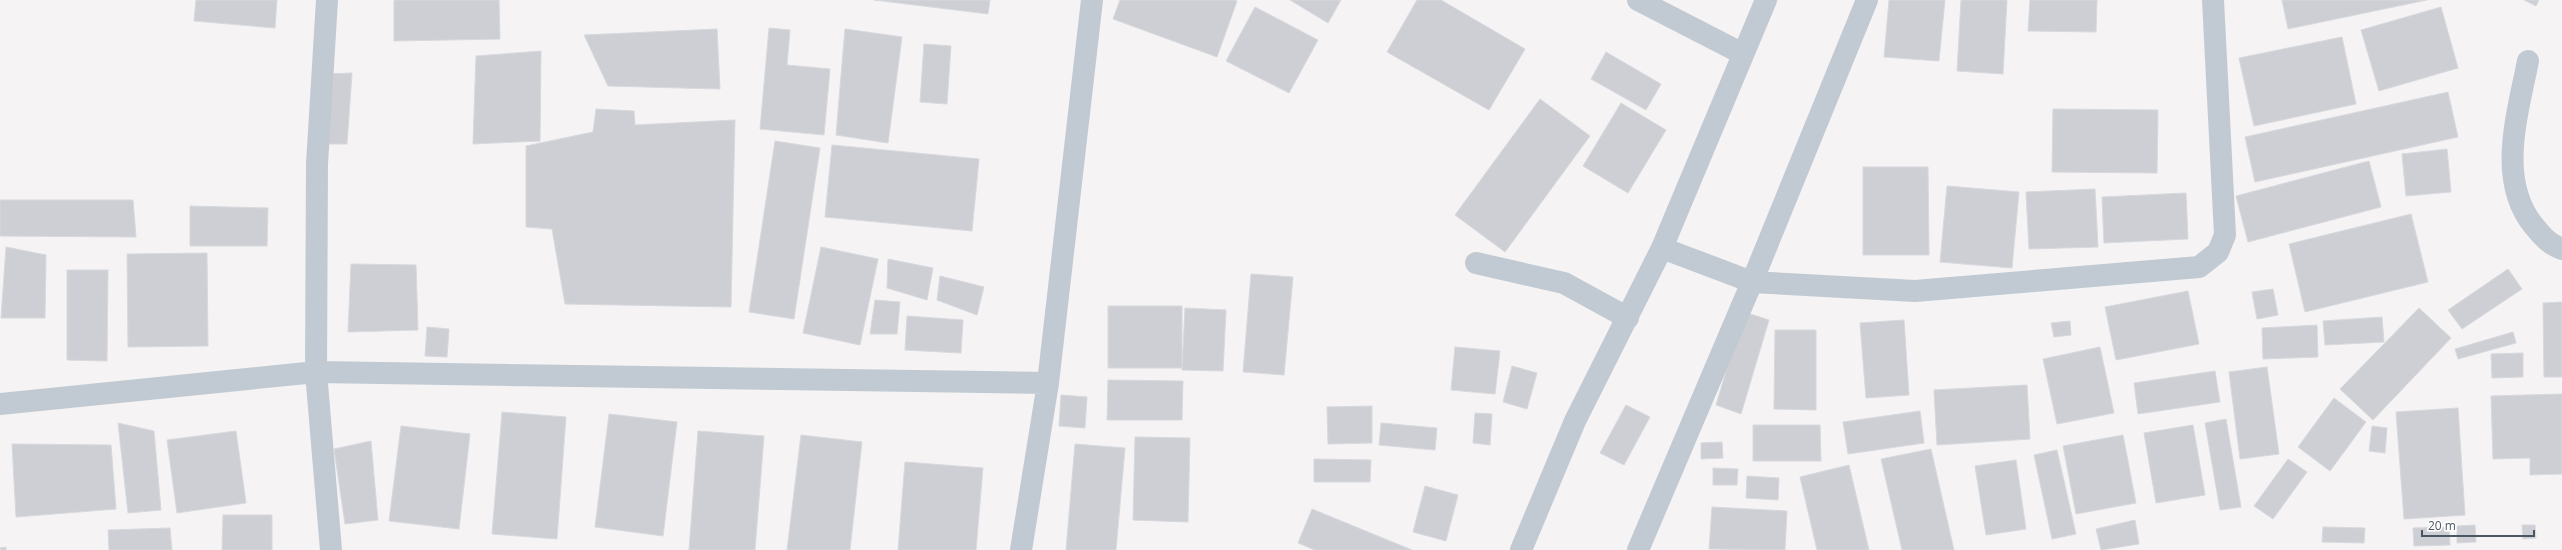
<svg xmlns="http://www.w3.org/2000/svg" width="2562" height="550" font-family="'Open Sans',sans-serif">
  <rect width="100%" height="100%" fill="#f5f3f3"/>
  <!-- building -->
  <path fill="#cdcfd5" stroke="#d7d9de" d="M196,0h81l-2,28 -81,-7z
    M394,0h105l1,39 -106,2z
    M874,0h116l-2,14z
    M1120,0h114l3,1 -20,56 -104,-38z
    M1290,0h51l-13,23z
    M1417,0h24l84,49 -36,61 -102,-58z
    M1889,0h56l-6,61 -55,-4z
    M1961,0h46l-4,74 -46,-3z
    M2030,0h67l-1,32 -68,-1z
    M2282,0h145l-139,29z
    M2524,0h15l-3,6z
    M1255,7l63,33 -29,53 -63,-32z
    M2441,7l17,61 -79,23 -18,-61z
    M769,28l21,2 -3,35 43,4 -6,66 -64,-6z
    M717,29l3,60 -112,-3 -24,-51z
    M845,29l57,8 -14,106 -52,-8z
    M2342,37l14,67 -102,22 -15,-68z
    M924,44l27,2 -4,58 -27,-2z
    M541,51l-1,90 -67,3 3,-88z
    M1606,52l55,32 -15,26 -55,-31z
    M352,73l-5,71h-22l2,-70z
    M2448,92l10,45 -203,45 -10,-45z
    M1540,99l50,37 -85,116 -50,-37z
    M1621,103l45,27 -38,63 -45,-27z
    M596,109l38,2 1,14 100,-5 -4,187 -166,-3 -13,-75 -26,-2v-81l67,-14z
    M2053,109l105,1 -1,63 -105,-1z
    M775,141l45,7 -26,171 -45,-7z
    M832,145l147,14 -7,72 -147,-14z
    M2447,149l4,43 -45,4 -4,-42z
    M2369,161l12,46 -133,35 -12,-46z
    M1863,167h65l1,88h-66z
    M1947,186l72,6 -7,76 -72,-6z
    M2095,189l3,58 -69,2 -3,-57z
    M2186,193l2,46 -84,4 -2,-46z
    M0,200h133l3,37 -136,-1z
    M190,206l78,2 -1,38h-77z
    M2411,214l17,68 -123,30 -16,-68z
    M6,247l40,8 -1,63h-44z
    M821,247l57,12 -18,86 -57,-12z
    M207,253l1,93 -80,1 -1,-93z
    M888,259l45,9 -6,32 -40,-12z
    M351,264l65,1 2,65 -70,2z
    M2508,269l14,20 -60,40 -14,-19z
    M67,270h41l-1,91 -40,-1z
    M1251,274l42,3 -9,98 -41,-3z
    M940,276l44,11 -7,28 -40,-15z
    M2273,289l5,26 -21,4 -5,-27z
    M2188,291l11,53 -83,16 -11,-53z
    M875,300l25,2 -3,32h-27z
    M2562,302v75h-18l-1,-74z
    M1108,306h74v62h-74z
    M1185,308l41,2 -3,61 -41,-1z
    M2419,308l32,30 -78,82 -33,-31z
    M1744,312l25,8 -28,94 -25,-9z
    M907,316l56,4 -2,33 -56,-3z
    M2382,317l2,25 -59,3 -2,-24z
    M1904,320l5,75 -43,3 -6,-75z
    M2070,321l1,14 -17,2 -3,-14z
    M2317,325l1,32 -55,2 -1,-31z
    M427,327l22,2 -2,28 -22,-1z
    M1775,330h41v80l-42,-1z
    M2513,332l3,11 -58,16 -3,-10z
    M1455,347l45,4 -5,43 -44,-4z
    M2100,347l14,66 -57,11 -14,-65z
    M2523,353v24l-31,1 -1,-24z
    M1512,366l25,7 -10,36 -24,-7z
    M2267,367l12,87 -39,5 -11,-87z
    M2215,371l5,31 -82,12 -4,-31z
    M1108,380l75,1 -1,39h-75z
    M2027,385l3,54 -93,6 -3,-55z
    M2562,394v80l-32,1v-17l-37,1 -2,-63z
    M1061,395l26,2 -2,31 -26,-2z
    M2334,398l32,24 -36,49 -32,-24z
    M1626,405l24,12 -26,48 -24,-12z
    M1372,406v37l-44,1 -1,-37z
    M2458,408l7,107 -61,4 -8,-107z
    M1920,411l4,32 -76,11 -5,-32z
    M502,412l64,5 -9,122 -65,-5z
    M1475,413l17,1 -2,31 -17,-2z
    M609,414l68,8 -14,114 -68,-9z
    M2226,419l15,88 -21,3 -15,-87z
    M118,423l36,8 7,79 -33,3z
    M1381,423l56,5 -2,22 -56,-5z
    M1753,425h67l1,36h-68z
    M2193,425l12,70 -49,8 -12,-70z
    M401,426l69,8 -11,95 -70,-8z
    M2372,426l15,2 -2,25 -16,-2z
    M236,431l10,72 -69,10 -10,-73z
    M698,431l66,5 -9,114h-66z
    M801,435l61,7 -12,108h-63z
    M2123,435l13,68 -60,11 -13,-68z
    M1135,437l55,1 -2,84 -55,-2z
    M371,441l7,79 -33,4 -11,-75z
    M1722,442l1,16 -22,1v-16z
    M12,444l99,1 5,64 -100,8z
    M1075,444l50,4 -9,102h-50z
    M1931,449l23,101h-52l-21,-91z
    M2057,450l19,84 -24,5 -18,-84z
    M1314,459l57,1 -1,22h-56z
    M2288,459l19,13 -34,47 -19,-13z
    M2016,460l10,69 -40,6 -11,-69z
    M905,462l78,6 -7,82h-78z
    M1849,465l20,85h-52l-17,-73z
    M1713,468l25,1 -1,16h-24z
    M1747,476l32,2 -1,22 -32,-2z
    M1425,486l33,9 -12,46 -33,-9z
    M1712,507l75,4 -2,39 -76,-1z
    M1312,509l100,41h-97l-17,-7z
    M223,515h49v35h-50z
    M2135,520l4,24 -38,6 -5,-21z
    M2475,525l1,17 -19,1v-17z
    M2522,525h13l1,13 -13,1z
    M2323,527l42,1 -1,15 -42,-1z
    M2449,527l1,18 -36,1 -1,-18z
    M170,528l2,22h-63l-1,-20z
    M6,547v3h-6v-2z"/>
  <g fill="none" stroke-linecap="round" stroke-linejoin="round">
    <!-- minor -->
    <path stroke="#c1cad2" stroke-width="22" d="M327,0l-10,164 -1,208 15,178
      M1638,0l105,54
      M2528,61c-10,52 -32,119 6,165 9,11 15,18 28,23
      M1662,248l90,34 163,9 284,-24 19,-15 7,-17 -12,-235
      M1476,263l88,20 64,35
      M0,404l316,-32 732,11
      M1021,550l27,-167 44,-383
      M1521,550l54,-129 87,-173 104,-248
      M1638,550l114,-268 115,-282"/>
  </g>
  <!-- scale -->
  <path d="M2422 530v6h112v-6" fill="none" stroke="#4a5661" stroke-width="2"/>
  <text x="2428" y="530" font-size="12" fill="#4a5661" stroke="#ffffff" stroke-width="3" paint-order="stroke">20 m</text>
</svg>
